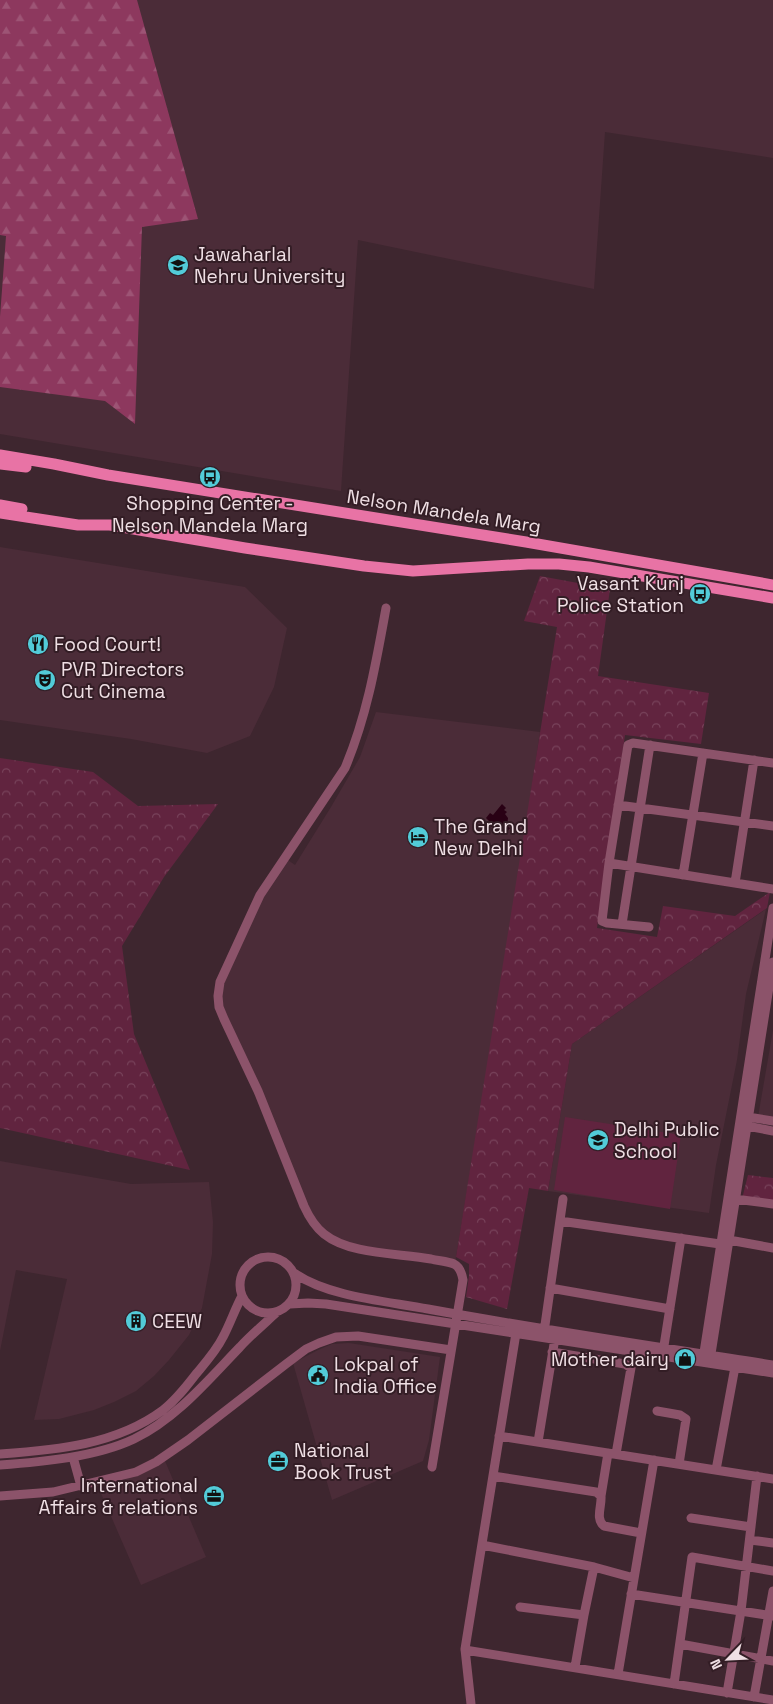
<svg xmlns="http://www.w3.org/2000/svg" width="773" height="1704" font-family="'Space Grotesk',sans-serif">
  <defs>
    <pattern id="forest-firs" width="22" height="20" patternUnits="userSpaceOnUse" patternTransform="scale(1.25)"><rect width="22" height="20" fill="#8d385e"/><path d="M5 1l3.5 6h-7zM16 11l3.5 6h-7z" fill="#9d5475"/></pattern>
    <pattern id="park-crowns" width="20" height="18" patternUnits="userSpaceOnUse" patternTransform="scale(1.25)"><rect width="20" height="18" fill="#61243f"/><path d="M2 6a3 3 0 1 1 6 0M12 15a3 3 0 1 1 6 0" fill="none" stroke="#78435b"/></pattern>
  </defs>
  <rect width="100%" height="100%" fill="#3e262f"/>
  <!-- built -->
  <path fill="#4b2c38" d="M0,0h773v158l-168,-26 -11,157 -236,-49 -17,251 -341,-57z
    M0,547l245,40 42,41 -13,59 -24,49 -43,17 -76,-14 -131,-19z
    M376,712l164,20 -28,187 -57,344 -116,-20 -27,-20 -93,-216 11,-50 55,-99 10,7 36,-58 29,-50z
    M766,909l-20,85 -9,66 -21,105 -7,48 -161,-22 24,-147z
    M773,1030v89l-15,-2z
    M0,1161l131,23 78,-2 4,40 -1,32 -10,54 -13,27 -20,25 -15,16 -18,15 -22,11 -20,8 -35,9 -25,1 33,-141 -51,-9 -16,81z
    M349,1343l91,14 -11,83 -6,21 -91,39 -39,-137 25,-13 14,-6z
    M165,1461l41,96 -65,28 -41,-94z"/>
  <!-- green -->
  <path fill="#61243f" d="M565,1117l116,18 -11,74 -116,-19z"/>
  <!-- forest -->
  <path fill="url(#forest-firs)" d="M0,0h137l61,219 -56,8 -7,197 -30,-23 -105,-14v-70l6,-81 -6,-1z"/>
  <!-- park -->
  <path fill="url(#park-crowns)" d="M540,576l70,13 -12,87 111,17 -8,51 -76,-9 -28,193 60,9 6,-31 72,10 35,-24 -3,16 -195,136 -24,147 -19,-3 -22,121 -41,-12 3,-21v-12l-13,-7 101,-630 -33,-6z
    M0,758l93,14 45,34 80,-2 -54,73 -42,69 12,88 56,136 -190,-42z
    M748,1175l25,3v26l-31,-5z"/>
  <!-- water -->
  <path fill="#290114" d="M502,804l4,4 -2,2 3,2 -2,2 3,4 -1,8 3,2 -4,5 -11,-9 -3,3 -4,-3 1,-3 -3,-3 4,-5 3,2z"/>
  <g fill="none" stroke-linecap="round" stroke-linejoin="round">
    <!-- minor -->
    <path stroke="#8c536a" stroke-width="9" d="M386,608c-10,55 -19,108 -41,160l-85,127 -40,87 -2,14 1,11 5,12 34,72 46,115c5,11 10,20 20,28 26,21 75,19 107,25 7,2 16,2 23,5 6,3 8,10 9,16l-31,187
      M618,805l155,21
      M609,863l164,26
      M683,875l20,-122
      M735,883l19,-123
      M622,924l28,-179
      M649,927l-42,-4 -5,-2 7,-58 19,-118 5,-2 140,20
      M748,1117l25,4
      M747,1126l26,5
      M735,1199l38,5
      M560,1221l160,23
      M729,1240l44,8
      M240 1285a28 28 0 1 1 56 0a28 28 0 1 1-56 0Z
      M294,1273c35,24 92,28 134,36 115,21 230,38 345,56
      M550,1288l120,21
      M290,1304l18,-1 18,1 447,69
      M544,1332l19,-133
      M552,1352l73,12 6,4 -15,86
      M663,1352l18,-114
      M703,1359l70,-451
      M710,1360l63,-398
      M657,1411l23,4 6,4 -7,45
      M499,1436l274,43
      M538,1442l17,-104
      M0,1454c56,-4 116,-9 163,-44 13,-10 23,-23 33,-36 10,-12 20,-23 27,-37 7,-13 12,-28 19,-41
      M73,1457l8,29
      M0,1465c42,-3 96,-8 134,-26 43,-21 74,-59 106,-92 11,-12 24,-23 36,-34
      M716,1470l19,-103
      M493,1476l103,16 5,4c1,10 -6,23 3,30l37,7
      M0,1496l53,-4 83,-20 20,-10 32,-22 98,-76 20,-15 13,-6 17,-6 22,-1 93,14
      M601,1496l7,-43
      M691,1518l60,9
      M750,1540l23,3
      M482,1545l112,22 40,11
      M631,1594l142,22
      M520,1607l64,8 10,-48
      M680,1644l93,17
      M465,1650l308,50
      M575,1667l9,-52
      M618,1674l36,-214
      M674,1684l18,-127 81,14
      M727,1693l14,-82 16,-135
      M754,1697l19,-106
      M471,1704l-6,-55 52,-322"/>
    <!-- major -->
    <path stroke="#e873a5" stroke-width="11" d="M0,455l54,9 54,11 418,67 247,43
      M0,464l26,3
      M0,505l22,4
      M0,513l78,12h32l135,23 119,18 49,5 115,-7h31l30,3 184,31"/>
  </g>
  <!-- icons -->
  <defs>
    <g id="university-disc" transform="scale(1.125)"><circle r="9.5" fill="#52cbd8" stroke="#331d25"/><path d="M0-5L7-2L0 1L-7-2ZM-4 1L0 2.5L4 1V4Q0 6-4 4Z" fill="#111"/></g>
    <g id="bus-disc" transform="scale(1.125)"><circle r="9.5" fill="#52cbd8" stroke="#331d25"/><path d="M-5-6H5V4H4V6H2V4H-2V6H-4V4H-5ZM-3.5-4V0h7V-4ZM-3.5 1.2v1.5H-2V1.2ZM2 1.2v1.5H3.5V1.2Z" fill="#111"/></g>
    <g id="restaurant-disc" transform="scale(1.125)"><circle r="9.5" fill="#52cbd8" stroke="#331d25"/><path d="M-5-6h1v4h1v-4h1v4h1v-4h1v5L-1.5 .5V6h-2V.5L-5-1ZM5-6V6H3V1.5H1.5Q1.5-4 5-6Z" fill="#111"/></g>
    <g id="theatre-disc" transform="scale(1.125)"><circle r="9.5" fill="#52cbd8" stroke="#331d25"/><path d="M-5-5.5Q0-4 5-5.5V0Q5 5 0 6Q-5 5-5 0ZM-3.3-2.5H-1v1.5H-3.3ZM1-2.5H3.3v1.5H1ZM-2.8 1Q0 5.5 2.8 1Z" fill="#111"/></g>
    <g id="hotel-disc" transform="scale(1.125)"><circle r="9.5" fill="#52cbd8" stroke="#331d25"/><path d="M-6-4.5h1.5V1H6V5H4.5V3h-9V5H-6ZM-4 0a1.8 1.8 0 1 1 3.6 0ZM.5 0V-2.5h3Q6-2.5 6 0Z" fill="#111"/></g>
    <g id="school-disc" transform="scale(1.125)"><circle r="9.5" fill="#52cbd8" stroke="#331d25"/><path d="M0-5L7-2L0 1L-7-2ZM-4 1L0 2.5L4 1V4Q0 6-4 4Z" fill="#111"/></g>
    <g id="building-disc" transform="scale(1.125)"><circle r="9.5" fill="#52cbd8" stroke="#331d25"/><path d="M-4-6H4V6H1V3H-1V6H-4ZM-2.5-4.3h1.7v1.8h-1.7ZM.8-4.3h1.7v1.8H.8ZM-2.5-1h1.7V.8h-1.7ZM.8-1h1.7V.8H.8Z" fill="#111"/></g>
    <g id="shop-disc" transform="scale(1.125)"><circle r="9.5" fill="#52cbd8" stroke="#331d25"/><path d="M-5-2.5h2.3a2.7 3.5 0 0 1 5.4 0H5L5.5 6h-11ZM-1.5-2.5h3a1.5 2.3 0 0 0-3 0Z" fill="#111"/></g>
    <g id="civic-disc" transform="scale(1.125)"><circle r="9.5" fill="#52cbd8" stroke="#331d25"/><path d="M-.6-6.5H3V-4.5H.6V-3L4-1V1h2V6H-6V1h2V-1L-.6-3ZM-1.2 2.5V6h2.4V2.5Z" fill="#111"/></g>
    <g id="office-disc" transform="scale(1.125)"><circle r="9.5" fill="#52cbd8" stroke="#331d25"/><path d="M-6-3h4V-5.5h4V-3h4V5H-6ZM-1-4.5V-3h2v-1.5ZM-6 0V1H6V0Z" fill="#111"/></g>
  </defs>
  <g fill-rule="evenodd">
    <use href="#university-disc" x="178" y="265"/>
    <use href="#bus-disc" x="210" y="477"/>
    <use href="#bus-disc" x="700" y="594"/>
    <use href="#restaurant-disc" x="38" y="644"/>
    <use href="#theatre-disc" x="45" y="680"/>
    <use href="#hotel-disc" x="418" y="837"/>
    <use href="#school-disc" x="598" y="1140"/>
    <use href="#building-disc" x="136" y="1321"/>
    <use href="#shop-disc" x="685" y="1359"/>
    <use href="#civic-disc" x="318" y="1375"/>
    <use href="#office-disc" x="278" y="1461"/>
    <use href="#office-disc" x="214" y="1496"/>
  </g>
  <g text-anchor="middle" stroke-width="4" stroke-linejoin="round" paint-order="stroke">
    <!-- poi labels -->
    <g font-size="19" fill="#efdfe4" stroke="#331d25" text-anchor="start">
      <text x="194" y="261">Jawaharlal<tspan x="194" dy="22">Nehru University</tspan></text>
      <text x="210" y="510" text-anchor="middle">Shopping Center -<tspan x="210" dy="22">Nelson Mandela Marg</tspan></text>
      <text x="684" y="590" text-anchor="end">Vasant Kunj<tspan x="684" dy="22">Police Station</tspan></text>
      <text x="54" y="651">Food Court!</text>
      <text x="61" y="676">PVR Directors<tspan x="61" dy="22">Cut Cinema</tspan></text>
      <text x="434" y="833">The Grand<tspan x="434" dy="22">New Delhi</tspan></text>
      <text x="614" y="1136">Delhi Public<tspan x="614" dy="22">School</tspan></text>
      <text x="152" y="1328">CEEW</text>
      <text x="669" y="1366" text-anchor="end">Mother dairy</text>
      <text x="334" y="1371">Lokpal of<tspan x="334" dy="22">India Office</tspan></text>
      <text x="294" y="1457">National<tspan x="294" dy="22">Book Trust</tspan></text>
      <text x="198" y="1492" text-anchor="end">International<tspan x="198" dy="22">Affairs &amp; relations</tspan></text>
    </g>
    <!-- street labels -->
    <g font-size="19" fill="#efdfe4" stroke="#331d25">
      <text transform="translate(444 511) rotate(9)" y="7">Nelson Mandela Marg</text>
    </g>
  </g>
  <!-- north arrow -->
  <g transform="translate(728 1659) rotate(246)" stroke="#331d25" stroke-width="4" paint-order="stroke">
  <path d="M0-4L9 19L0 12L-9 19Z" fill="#efdfe4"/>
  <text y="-8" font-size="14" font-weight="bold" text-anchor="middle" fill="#efdfe4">N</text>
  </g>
</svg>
